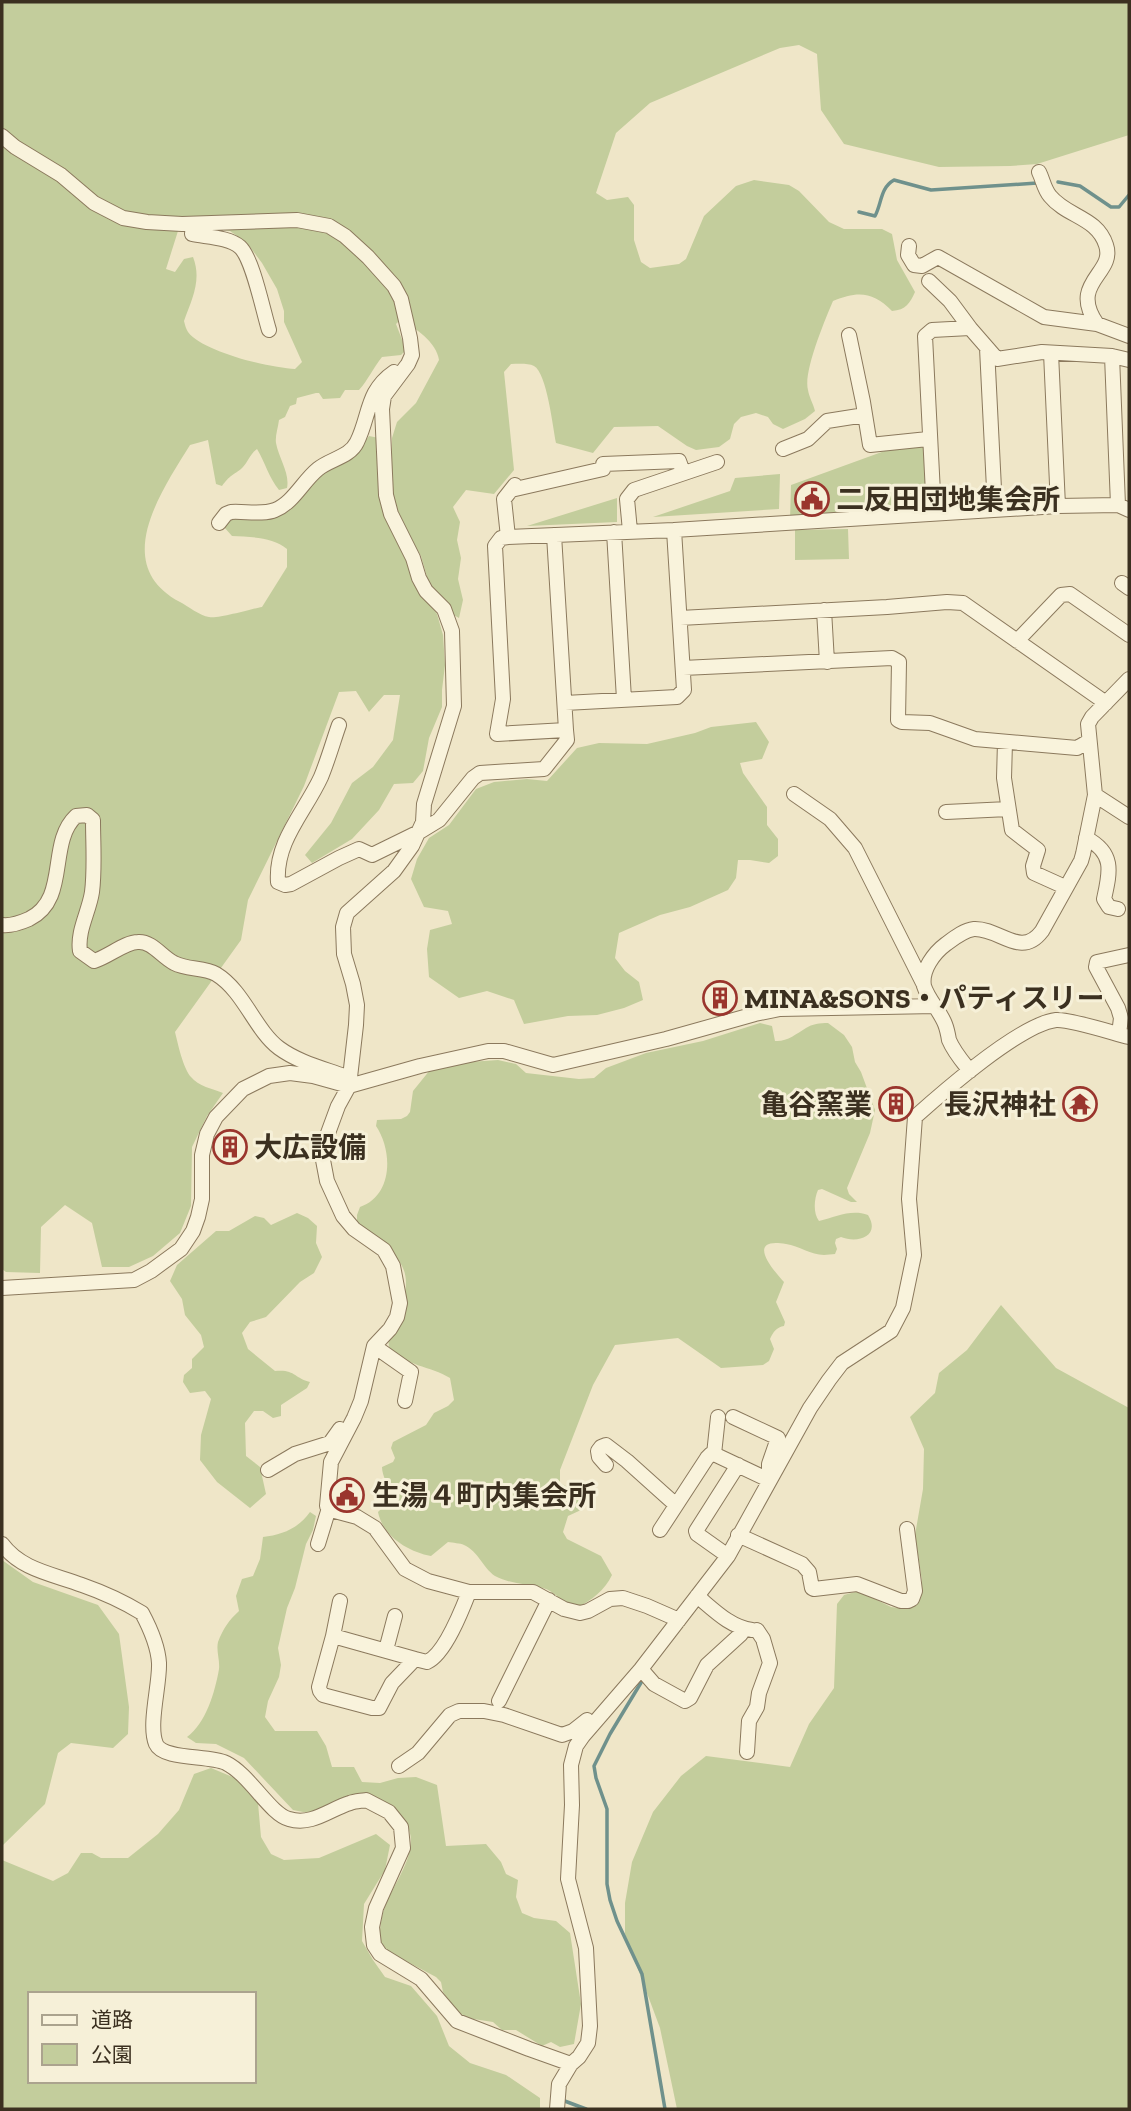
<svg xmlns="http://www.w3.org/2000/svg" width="1131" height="2111" font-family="'Zilla Slab','Noto Sans JP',serif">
  <rect width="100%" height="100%" fill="#efe6c8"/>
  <!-- green -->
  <path fill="#c3cd9c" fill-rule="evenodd" d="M2,2h1127v133l-92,29 -27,2 -71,1 -95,-23 -23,-34 -4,-56 -18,-9 -19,3 -130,55 -34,30 -20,60 11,7 21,-3 6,8v35l7,22 9,6 29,-4 7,-5 18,-43 32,-30 18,-6 35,5 10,6 30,31 15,7h38l10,5 5,26 18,32c-5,11 -9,18 -23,19 -19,-20 -35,-20 -59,-10 -8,19 -30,71 -25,89 1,7 5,13 7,21l-10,8 -22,10 -10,-5 -5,-7 -12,-4 -15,4 -7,7 -4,15 -11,8 -23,3 -9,-4 -29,-20 -44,1 -21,26 -37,-10c-3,-15 -9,-70 -22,-77 -6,-3 -16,-2 -23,-2l-7,8 10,98 -20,24 -28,-4 -13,17 7,15 -3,18 4,18 -3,21 5,21 -4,18 -9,-5 -1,-10 -20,-19 -8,-28 -23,-39 -6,-26v-53l5,-16 19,-19 23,-43c-2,-17 -24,-34 -40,-39l-3,3 10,26 -5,5 -19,2c-9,11 -14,23 -23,33h-14l-5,8 -17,1 -4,-6h-3l-19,5 -1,6 -6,2 -5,11 -6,3c-1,8 -4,16 -3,23 3,16 14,30 11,45l-8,2c-10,-12 -14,-28 -22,-41 -7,5 -10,15 -16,20 -9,7 -11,6 -19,17l-6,-2 -8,-44 -18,5c-29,47 -80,120 -10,157 8,4 20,14 29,15 9,2 42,-8 53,-10l25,-40v-18c-14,-12 -36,-12 -55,-13l-8,-9 2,-6 8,-4h33l17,-4 34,-37 41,-27 10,-13 10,2 34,145 24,31 6,21 2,30 -3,25v17l-13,31 -6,33 -10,12 -19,1 -15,26 -27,29 -40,24 -7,-8 26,-32 21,-40 21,-16 20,-27 7,-45h-16l-15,17 -13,-21 -17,1 -35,94 -56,114 -7,40 -66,92c3,12 8,36 16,45 7,9 22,12 32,16l-16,23 -15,31 -1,59 -11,27 -27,23 -24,11h-27l-10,-44 -27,-18 -24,22 -1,46 -34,-1 -4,-3zM207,227l23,4 17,12 15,20 15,26 7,22v11l18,40 -7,7c-25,-1 -92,-17 -107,-37 -2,-3 -3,-7 -4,-11 8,-22 18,-41 9,-64l-9,2 -9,13 -9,-3 12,-38z
    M928,441l1,69 -139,10 1,-35 110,-40z
    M780,474l-1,35 -126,8 77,-26 5,-13z
    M617,498v24l-90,4z
    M848,529l1,30 -54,1v-30z
    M756,722l13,20 -7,17 -22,4 3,10 24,34v18l11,14v17l-9,7 -19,-3h-12l-2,18 -8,12 -38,17 -30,8 -41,18 -4,25 10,13 14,11 4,18 -19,8 -27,7 -29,1 -44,8 -10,-24 -27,-9 -28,7 -30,-21 -2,-28 3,-19 22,-6 -4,-13 -24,-4 -13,-28 6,-20 12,-21 20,-13 27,-36 18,-7 33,-3 20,2 30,-33 22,-5 48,1 48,-11 16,-6z
    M760,1023l12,3 3,15c12,1 21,-7 31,-13 6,-4 14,-5 22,-5l16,12 8,12 3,15 6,10 14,38 -5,23 -23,55 2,6 8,8h-6l-29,-13 -4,1c-4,9 -5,23 1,31 17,-4 32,-12 49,-6 13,21 -10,29 -27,22l-5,2 -1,4 2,6 -2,5c-3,0 -8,1 -11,1 -13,0 -25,-9 -38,-11 -41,-7 -14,25 -2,38l-8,20 9,20 -1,4c-7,1 -11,6 -14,13l4,10 -5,12 -6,4 -42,3 -43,-30 -63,7 -22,40 -33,85v13l21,11 2,8 -2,8 -13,6 -5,16 4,7 34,17 11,19c-7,15 -21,26 -36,33 -15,-5 -21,-17 -33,-20 -16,-4 -33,-4 -48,-12 -12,-8 -17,-25 -31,-31 -4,-2 -11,-2 -16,-3l-17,14c-22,-4 -48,-19 -53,-44 4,-4 10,-10 11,-15 1,-10 -7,-20 -7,-30l11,-5 2,-4 -4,-10 2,-6 33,-17 8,-12 14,-7 6,-6 -4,-22c-19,-12 -46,-12 -61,-31 -2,-13 5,-24 10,-36 21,-48 -9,-60 -42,-88v-8l3,-8c33,-11 33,-56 16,-81l1,-6 24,-1 6,-3 3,-4 3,-21 17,-21 25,-7 43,-3 18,4 10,9 53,6 15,-1 12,-10 40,-15 57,-12z
    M297,1213l11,5 9,8 -1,17 6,14 -8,16 -14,9 -34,35 -16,5 -8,11 6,16 27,22c20,-2 19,7 35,11l-3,6 -26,17v11l-8,2 -10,-7h-9l-9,12 1,33 14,11 6,27 -16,14 -33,-26 -17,-22 1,-25 10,-36 -6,-8 -15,2 -7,-11 1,-7 8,-7v-9l12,-12 -3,-12 -16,-20 -3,-16 -12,-18 7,-16 39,-34h13l26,-15 9,2 7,7z
    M1001,1305l55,63 73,40v701h-452l-17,-81 -35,-94v-31l7,-41 21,-50 28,-36 25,-20 84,11 19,-43 25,-36 3,-84 7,-9 15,-4 32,16 14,2 10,-5 6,-9 1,-14 -7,-46 8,-46 1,-40 -14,-32 25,-24 4,-20 28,-23z
    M310,1512l6,4 -3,14 -7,14 -11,44 -8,20 -9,40 3,17 -2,12 -11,24 -3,16 10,14h42l9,15 6,21h22l8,15 18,1 18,-5 18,-1 21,8 9,61 40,-2 15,18 5,12 12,6 -2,17 6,16 12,5 22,3 14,12 11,71 -7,40 -14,3 -9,-5 -9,4 -26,-16h-14l-9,-8 -26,-4 -10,-7 -14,-19 -2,-10 -5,-5 -49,-26 -8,-9c1,-13 2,-26 7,-38 9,-23 37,-57 19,-82 -7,-9 -20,-17 -29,-24l-68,15 -15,-3 -49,-52 -28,-14 -20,-1 -9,-6c19,-14 28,-45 32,-68 1,-9 -3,-18 -1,-27 5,-13 11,-22 21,-31l-3,-15 6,-17 11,-3 7,-17 3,-22c19,-2 36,-9 47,-25z
    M2,1560l31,22 65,23 21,29 10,73 -1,27 -15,14 -42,-5 -13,10 -13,51 -43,42z
    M211,1768l24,10 23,25 3,34 10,17 13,6 35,-2 57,-24 14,11 -5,25 -21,34 -2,37 11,19 12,17 26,9 26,30 12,30 21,17 36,12 34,23v11h-538v-249l51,21 15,-8 13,-20h11l9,5h27l30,-24 21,-24 15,-36zM30,1994h224v87h-224z"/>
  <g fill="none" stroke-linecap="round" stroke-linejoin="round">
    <!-- stream -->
    <path stroke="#6f918c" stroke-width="3.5" d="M1058,182l22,4 31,21h8l10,-12
      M859,212l16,4c7,-13 5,-28 19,-36l37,10 106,-7
      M642,1681l-32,53 -16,32 2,12 11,31v75l3,16 7,21 25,53 23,135
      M562,2100l24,9"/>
    <!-- minor casing -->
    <g stroke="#8b795d" stroke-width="16">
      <path id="minor" d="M2,136l13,11 46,28 33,28 29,15 24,4 35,2 115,-4 32,6 16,10 23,21 26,29 7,13 9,39 2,17 -4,9 -24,32 -2,13 4,86 5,19 22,44 6,20 7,13 18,18 8,22 2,75 -30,98 -1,18 -11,24 -18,25 -47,42 -4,14 1,27 9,30 4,21 -1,20 -7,61 -11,20 -14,38 -1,16 4,21 16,35 11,13 30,21 9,16 7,37 -3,14 -7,12 -16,17 -13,55 -7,17 -23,44 -4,44 4,4 26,7 18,11 30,41 23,12 41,11h64l31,17 16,4 8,-2 22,-12 13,-1 24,8 32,14
        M1039,172c4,8 5,17 11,24 17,21 47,21 56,49 10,29 -38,37 -9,79l32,12
        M193,224l-1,10c14,3 37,3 48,13 13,12 23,64 29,83
        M909,246l-1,9 6,10 8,1 16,-9 106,60 53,7
        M929,281l21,20 20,27
        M849,335l14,67 7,43 58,-6 2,1
        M987,348l8,161
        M1051,353l7,153
        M1112,356l6,149
        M783,449l25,-10 19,-18 38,-6
        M511,490l92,-21v-5l76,-3 4,11
        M934,513l-9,-177 7,-6 38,-2 27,31 45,-7 70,4 17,4
        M219,523l7,-9 5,-2c13,-1 32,3 44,-2 18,-7 28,-29 43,-41 12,-10 32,-12 39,-27 13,-26 9,-51 37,-70
        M630,531l-3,-32 7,-9 83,-28
        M614,532l10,167
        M554,535l12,195 -69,4 6,-35 -8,-153 6,-8 7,-1 166,-7 384,-24 60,-1 11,5
        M508,537l-4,-38 11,-14
        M1122,583l7,5
        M824,610l3,52
        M680,618l207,-11 60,-5 16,1 143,100
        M1017,641l44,-46 9,-1 59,41
        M683,668l209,-10 7,4 -1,58 4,2 28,1 45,16 102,9 12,-7
        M565,703l112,-6 7,-7 -10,-160
        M339,725c-6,17 -11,35 -18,52 -16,35 -46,64 -43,105l7,3 6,-1 48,-26 20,-9 13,6 49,-24 18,-11 34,-42 7,-5 64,-4 23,-29 -1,-10
        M1005,742l-1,36 8,52 26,20 -5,16 1,7 31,14
        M794,794l36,25 25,29 68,135
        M1095,795l34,22
        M946,812l62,-3
        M1086,838c29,15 24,34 18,61l5,8 9,2
        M2,925c9,1 18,-2 27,-6 41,-20 18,-76 47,-103l11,-1 6,5c0,23 2,49 -1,72 -3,20 -15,39 -12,59l14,10c14,-4 31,-19 44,-19 14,-1 24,15 36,21 13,7 30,4 42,11 28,17 39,56 63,74 19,14 43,20 65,28
        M1119,1034l2,-16 -3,-10 -22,-41 1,-5 32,-7
        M970,1071c-8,-10 -16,-19 -21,-31 -1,-6 -2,-11 -4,-16 -5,-13 -17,-25 -21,-38 -3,-16 10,-33 22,-42 8,-6 18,-14 28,-15 26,-1 47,30 68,2l39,-70 2,-7 12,-59 -7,-71 4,-7 37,-38
        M2,1288l132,-8 17,-9 30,-22 12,-18 5,-14 4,-18v-44l5,-21 9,-17 27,-28 26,-13 21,-3 23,3 36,10 71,-20 68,-15h16l49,14 113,-26 89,-25 25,-5 155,-3
        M374,1346l37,26 -6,29
        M714,1454l4,-37
        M606,1465l-7,-8 -1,-6 3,-4 5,-2 21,16 49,44
        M268,1470l27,-16 35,-11 10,-14
        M660,1530l47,-72 4,-4 5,1 53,25v-16l9,-26 -45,-21
        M738,1535l64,29 7,8 3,16 2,1 43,-5 44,17h7l4,-2 3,-8 -8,-62
        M2,1544c19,26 51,30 80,41 20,7 42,17 60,28 8,15 16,33 17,50 1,21 -11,62 -3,81 7,16 53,11 70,19 24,12 44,51 63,56 23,7 41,-10 61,-16 5,-2 11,-2 16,-3l23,12 12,15 2,21 -27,60 -4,19 2,18 6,9 41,25 36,42 72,28 42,15
        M318,1544l11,-36
        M728,1556l-31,-22 -1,-3 42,-66
        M697,1596c17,14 33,31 55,34
        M333,1636l82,23 -23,24 -13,25h-7l-49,-13 -3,-4 -1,-4z
        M333,1636l7,-35
        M386,1650l9,-34
        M415,1659l12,3c18,-8 35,-52 42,-70
        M641,1669l13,15 31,17 5,-3 17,-33 34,-31 3,-5
        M499,1701l50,-101
        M747,1752l2,-31 8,-14 2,-14 11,-30 -7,-24 -6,-9
        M399,1766l19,-13 32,-38 9,-4h25l20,4 58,20 11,-4 14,-11
        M557,2109l2,-25 12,-20 8,-7 9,-14 2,-17 -4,-78 -18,-69 4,-74 -1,-40 5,-19 7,-10 58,-67 87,-113 82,-148 19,-28 13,-17 49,-32 12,-23 11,-53 -5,-56 6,-82c28,-25 106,-93 141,-97 14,-1 57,13 73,17"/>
    </g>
    <!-- minor -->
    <use href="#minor" stroke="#f9f3dc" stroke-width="14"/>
  </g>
  <!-- icons -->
  <defs>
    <g id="civic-ring" transform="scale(1.75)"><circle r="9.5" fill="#f6f0d8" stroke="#9a352d" stroke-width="1.5"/><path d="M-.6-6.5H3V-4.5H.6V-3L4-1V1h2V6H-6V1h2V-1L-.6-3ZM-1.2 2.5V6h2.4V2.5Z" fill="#9a352d"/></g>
    <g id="building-ring" transform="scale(1.75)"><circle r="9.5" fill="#f6f0d8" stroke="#9a352d" stroke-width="1.5"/><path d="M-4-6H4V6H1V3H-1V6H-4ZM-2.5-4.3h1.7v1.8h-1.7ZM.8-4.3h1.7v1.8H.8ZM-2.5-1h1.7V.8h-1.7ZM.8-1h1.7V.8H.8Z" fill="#9a352d"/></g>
    <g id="temple-ring" transform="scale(1.75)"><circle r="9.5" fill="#f6f0d8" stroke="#9a352d" stroke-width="1.5"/><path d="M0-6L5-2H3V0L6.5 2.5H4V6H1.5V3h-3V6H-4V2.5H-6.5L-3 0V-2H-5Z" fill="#9a352d"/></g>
  </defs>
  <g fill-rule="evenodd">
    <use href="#civic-ring" x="812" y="499"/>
    <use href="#building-ring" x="720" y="998"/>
    <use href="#building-ring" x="896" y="1104"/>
    <use href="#temple-ring" x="1080" y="1104"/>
    <use href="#building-ring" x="230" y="1147"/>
    <use href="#civic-ring" x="347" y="1495"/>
  </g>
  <g text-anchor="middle" stroke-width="6" stroke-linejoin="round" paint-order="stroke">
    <!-- poi labels -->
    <g font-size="28" font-weight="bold" fill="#3b3020" stroke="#f6f0d8" text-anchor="start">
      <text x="836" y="509">二反田団地集会所</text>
      <text x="744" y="1008">MINA&amp;SONS・パティスリー</text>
      <text x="872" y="1114" text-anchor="end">亀谷窯業</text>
      <text x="1056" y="1114" text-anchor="end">長沢神社</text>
      <text x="254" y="1157">大広設備</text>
      <text x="372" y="1505">生湯４町内集会所</text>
    </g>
  </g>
  <!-- border -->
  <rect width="1131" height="2111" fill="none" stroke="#3b3020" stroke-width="7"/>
  <!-- legend -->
  <rect x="28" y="1992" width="228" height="91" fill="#f6f0d8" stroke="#aba38e" stroke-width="2"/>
  <rect x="42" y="2015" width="35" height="10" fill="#f9f3dc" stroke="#aba38e" stroke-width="2"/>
  <text x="91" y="2027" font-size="21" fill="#3b3020">道路</text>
  <rect x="42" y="2044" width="35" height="21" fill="#c3cd9c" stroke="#aba38e" stroke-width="2"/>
  <text x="91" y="2062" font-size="21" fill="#3b3020">公園</text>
</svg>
